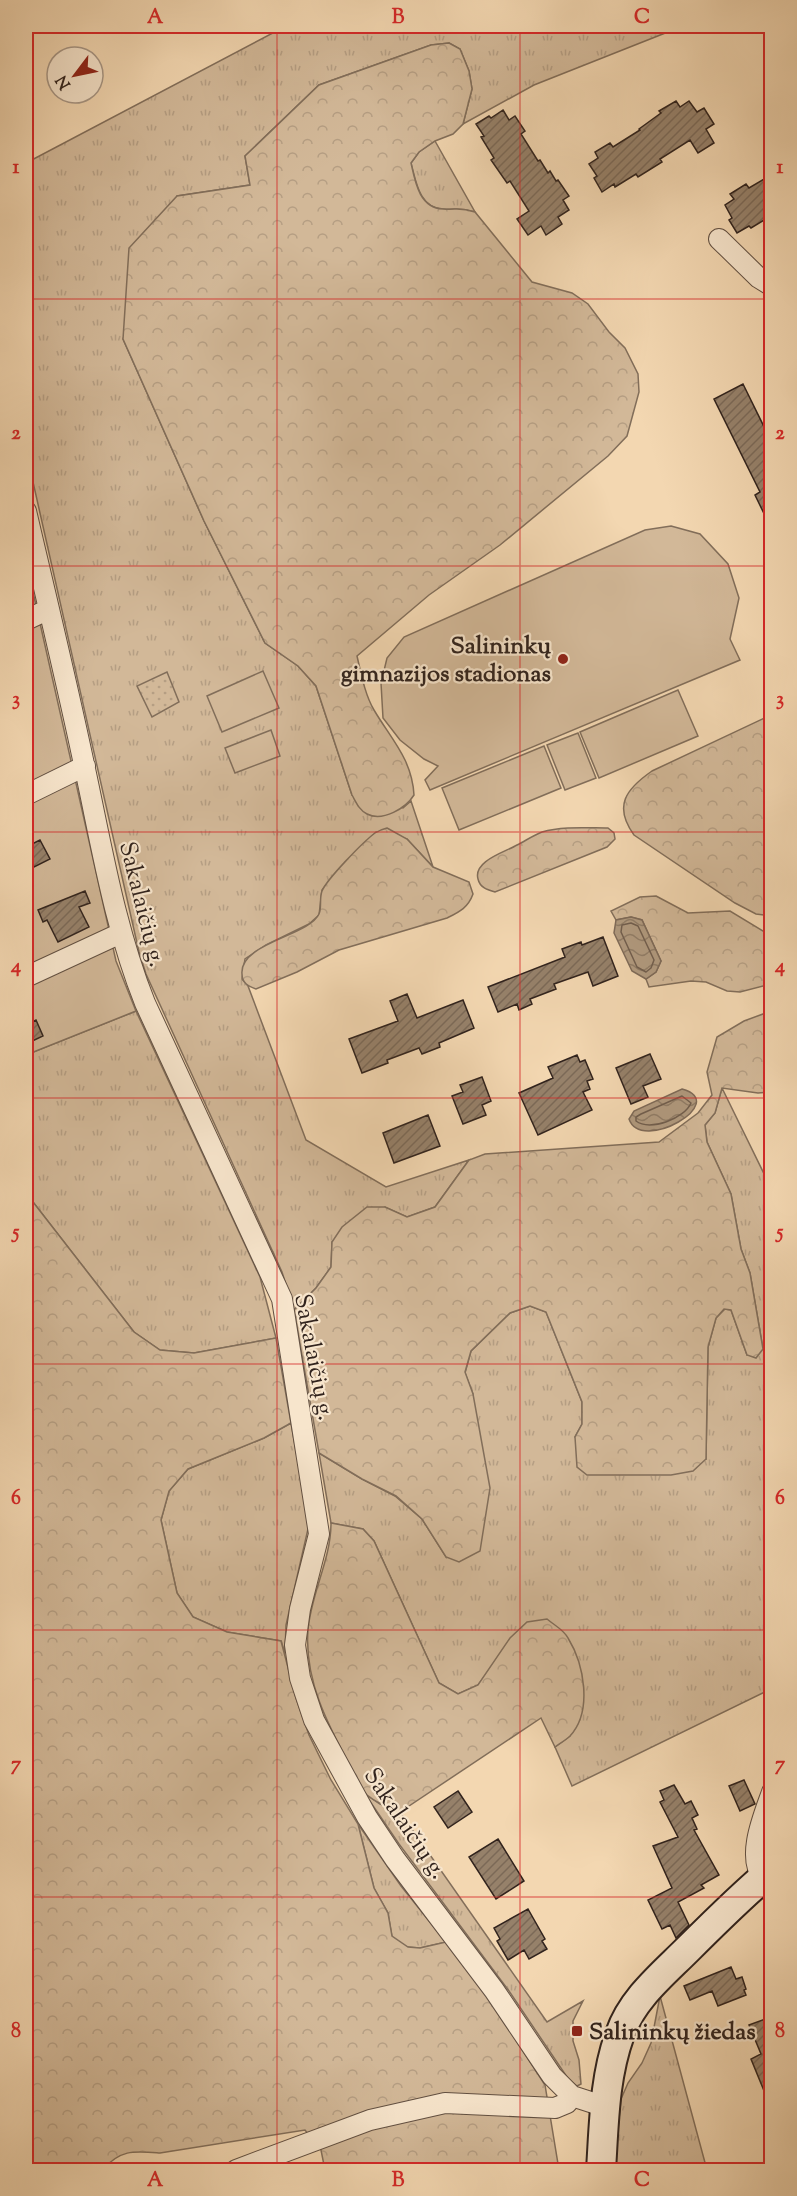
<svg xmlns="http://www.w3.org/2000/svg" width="797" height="2196" font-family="'Sorts Mill Goudy',serif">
  <defs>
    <pattern id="grass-tufts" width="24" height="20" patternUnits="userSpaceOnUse" patternTransform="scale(1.5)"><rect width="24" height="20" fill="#d2b898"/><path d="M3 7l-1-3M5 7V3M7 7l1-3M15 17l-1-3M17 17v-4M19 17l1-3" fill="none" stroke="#b59e83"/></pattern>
    <pattern id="forest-crowns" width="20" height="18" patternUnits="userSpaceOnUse" patternTransform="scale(1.5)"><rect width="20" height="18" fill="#d2b898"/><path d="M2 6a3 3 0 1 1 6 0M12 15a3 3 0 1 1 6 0" fill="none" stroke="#b59e83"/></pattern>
    <pattern id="park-dots" width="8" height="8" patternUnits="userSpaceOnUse" patternTransform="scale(1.5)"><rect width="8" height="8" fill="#d2b898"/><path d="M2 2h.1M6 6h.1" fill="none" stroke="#b59e83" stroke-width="1.8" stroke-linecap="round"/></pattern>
    <pattern id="water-waves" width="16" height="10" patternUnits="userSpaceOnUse" patternTransform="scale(1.5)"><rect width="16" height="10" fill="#b19a7f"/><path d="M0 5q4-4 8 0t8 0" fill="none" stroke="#917d67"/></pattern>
    <pattern id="building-hatch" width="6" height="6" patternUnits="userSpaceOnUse" patternTransform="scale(1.5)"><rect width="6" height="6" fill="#96816a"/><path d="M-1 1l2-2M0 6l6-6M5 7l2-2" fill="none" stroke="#7b6957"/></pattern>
  </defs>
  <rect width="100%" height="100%" fill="#f3d7b1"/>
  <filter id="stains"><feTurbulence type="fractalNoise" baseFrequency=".00333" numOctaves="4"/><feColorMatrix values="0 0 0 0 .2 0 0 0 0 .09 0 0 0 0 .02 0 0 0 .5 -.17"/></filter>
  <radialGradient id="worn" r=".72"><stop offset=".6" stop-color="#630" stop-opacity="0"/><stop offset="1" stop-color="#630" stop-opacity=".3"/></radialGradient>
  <!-- grass -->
  <path fill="url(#grass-tufts)" stroke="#826e5a" stroke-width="1.5" d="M286,26h397l-149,59 -71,39 9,-35 -3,-18 -9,-22 -11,-6 -18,2 -112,40 -74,71 5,29 -73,11 -54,143 81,182 61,122 33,23 18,20 36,109 51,13 8,-7 22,66 -26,-28 -31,-7 -40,41 -14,17 -3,25 -10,9 -43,21 -21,14 -3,20 6,7 58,154 80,47 83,-27 -34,47 -28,10 -22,-10 -53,35 -1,25 -15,21 -22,22 -12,-38 -136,-298 -7,-22 -113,-501v-288z
    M435,141l40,71c-16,-5 -17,-2 -32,-3 -24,-1 -27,-28 -32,-46l8,-11z
    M136,1011l124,266 16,61 -82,15 -34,-3 -26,-18 -108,-139v-138z
    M722,1088l49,100v501l-199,97 -17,-39 15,-11 -77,-71 -15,20 -20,9 -19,-11 -65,-142 -11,-12 -32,-6 -12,-70 43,26 33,17 27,23 24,38 27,-163 -8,-21 6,-22 39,-38 20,-7 16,6 36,90v22l-7,13 131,22 2,-112 8,-29 9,-9 6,1 16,45 16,-6 -13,-76 -9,-24 -10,-55 -24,-52 -2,-17 10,-12z
    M291,1423l16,89 1,17 -22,96 -1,28 -4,-12 -54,-9 -34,-15 -16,-24 -16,-73 8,-29 19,-22 76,-31z
    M365,1794l15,10 20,8 147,210 36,-21 -10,20v20l6,19 2,24 -4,2 -8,-6 -60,-89 -110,-147z
    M358,1824l43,62 45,56 -26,6 -13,-1 -15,-10 -4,-24 -14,-25z
    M660,1996l47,174h-93l7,-71 7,-16 14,-20 9,-20z"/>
  <!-- forest -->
  <path fill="url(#forest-crowns)" stroke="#826e5a" stroke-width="1.5" d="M449,43l11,6 9,22 3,18 -9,35 -10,10 -18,7 -16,11 -8,11c4,18 8,45 32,46 15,1 16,-2 32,3l57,70 40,11 16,11 21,28 16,16 13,26 1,18 -12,44 -19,20 -108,89 -71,50 -72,61c4,17 8,39 17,54 17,29 38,49 40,85 -8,13 -31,27 -47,19 -8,-4 -11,-12 -15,-19l-36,-109 -18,-20 -33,-23 -61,-122 -81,-182 6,-91 48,-52 73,-11 -5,-29 74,-71 112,-40z
    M771,715v201l-15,-2 -21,-11 -101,-68c-21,-29 -8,-46 18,-64z
    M387,828l20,11 26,28 36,15 4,12c-5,14 -14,18 -26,24l-108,32 -42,22 -41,17c-8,-3 -14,-6 -14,-15 -3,-31 67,-38 77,-60 3,-6 0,-15 3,-23 5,-12 41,-49 53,-58 3,-2 8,-4 12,-5z
    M608,828l6,5 1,6 -8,8 -112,45c-7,-2 -15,-4 -17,-13 -5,-18 27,-27 39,-34 8,-4 17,-10 25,-13 20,-6 45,-4 66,-4z
    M656,896l32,17 42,-2 41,25v48l-31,8 -13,-1 -21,-9 -15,-1 -42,6 -3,-8 10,-7 5,-11 -19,-41 -11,-3 -15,3 -5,-9 29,-14z
    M771,1011v81l-13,1 -36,-5 -7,25 -10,12 2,17 24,52 10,55 9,24 13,76 -7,9 -9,-3 -16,-45 -7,-1 -8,9 -8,29 -2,112 -13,12 -22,4h-84l-10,-8 -2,-30 7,-13v-22l-36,-90 -16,-6 -20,7 -39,38 -6,21 8,22 17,94 -10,63 -21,11 -13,-5 -24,-38 -26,-23 -34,-17 -43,-26 -25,-143 22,-22 15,-21 1,-25 10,-15 25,-20h18l22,10 28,-10 34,-47 16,-6 174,-12 39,-29 14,-18 -5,-23 10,-35 27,-16z
    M26,1193l108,139 26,18 34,3 82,-15 15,85 -27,15 -76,31 -19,22 -8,29 16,73 16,24 34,15 54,9 15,57 13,37 22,45 27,44 16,64 14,25 4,23 16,11 12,1 26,-6 38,49 61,94 14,85h-234l-4,-20 -16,-20 -145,23c-26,-2 -39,-4 -58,17h-76z
    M331,1523l32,6 11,12 65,142 19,11 20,-9 32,-47 17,-16 20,-3c7,6 17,11 21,19 16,26 25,73 2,98 -4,4 -11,8 -15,11l-14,-29 -141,94c-12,-4 -23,-9 -33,-17 -7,-6 -11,-19 -16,-27 -23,-43 -47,-88 -43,-138 3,-37 23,-70 23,-107z"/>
  <!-- park -->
  <path fill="url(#park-dots)" stroke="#826e5a" stroke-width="1.5" d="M167,672l12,30 -27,15 -15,-31z"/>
  <!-- garden -->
  <path fill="#d2b898" stroke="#826e5a" stroke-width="1.5" d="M671,526l29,8 28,30 11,34 -9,41 10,21 -310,130 -5,-10 13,-14 -14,-7 -24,-19 -17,-22 -2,-35 6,-25 17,-21 241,-107z
    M26,561l90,400 20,50 -110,44z
    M263,671l16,37 -57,24 -15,-36z
    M678,690l20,46 -99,42 -19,-46z
    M271,730l9,26 -45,17 -10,-25z
    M578,733l18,45 -31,12 -18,-45z
    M544,746l17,42 -102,42 -17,-42z"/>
  <!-- water -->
  <path fill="url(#water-waves)" stroke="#7e6a58" stroke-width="1.5" d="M631,917l11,3 19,41 -5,11 -10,7 -14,-8 -18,-38 2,-13z
    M682,1089c49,13 -41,65 -53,30l5,-8z"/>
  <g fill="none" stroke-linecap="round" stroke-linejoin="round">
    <!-- shore -->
    <path stroke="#715e4e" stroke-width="1.5" d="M631,923l7,3 16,34 -3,8 -5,4 -9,-5 -16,-35 1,-7z
      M682,1096l9,7c-6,15 -41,29 -55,18v-4l5,-3z"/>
  </g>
  <!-- building -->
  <path fill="url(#building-hatch)" stroke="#31231d" stroke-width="1.5" d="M676,101l4,6 9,-6 8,11 7,-4 10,16 -8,5 8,14 -16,10 -8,-13 -30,19 2,3 -24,15 -2,-3 -21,13 -1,-3 -12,8 -8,-14 3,-2 -8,-12 9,-6 -3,-6 15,-9 3,4 27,-17 -1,-1 22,-16 -2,-2z
    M503,110l6,10 6,-4 10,15 -4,3 17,27 2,-1 8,13 2,-2 6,10 2,-1 11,16 -6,4 6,10 -11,7 4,7 -16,11 -5,-9 -13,9 -11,-16 12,-8 -19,-30 -3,2 -16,-23 3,-2 -13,-21 3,-1 -8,-12 13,-8 2,2z
    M771,175v41l-20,12 -2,-2 -12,7 -8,-13 3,-2 -7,-13 9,-6 -4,-5 16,-10 3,4z
    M743,384l28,57 -6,4 6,13v70l-16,-33 5,-3 -46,-93z
    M40,840l10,19 -18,9 -6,-14v-7z
    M85,891l5,12 -11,4 10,20 -31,15 -11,-22 -4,2 -5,-12z
    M603,937l15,39 -25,10 -5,-14 -34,12 2,5 -26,10 2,5 -13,6 -2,-6 -19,8 -10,-25 77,-30 -3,-8 19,-7 1,3z
    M407,994l10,24 46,-18 11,28 -35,15 1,4 -18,7 -3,-6 -32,12 1,3 -26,10 -13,-34 49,-18 -8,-20z
    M36,1020l7,16 -17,8v-19z
    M650,1054l11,25 -18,7 5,11 -17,7 -15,-36z
    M577,1055l3,7 5,-2 8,19 -6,2 3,8 -7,3 9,18 -54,25 -19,-42 34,-15 -5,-11z
    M482,1077l9,24 -9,4 4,10 -23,9 -11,-28 11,-4 -3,-7z
    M428,1115l12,31 -46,17 -11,-30z
    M744,1780l11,24 -15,7 -11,-25z
    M674,1785l11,19 6,-3 7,14 -6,3 5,11 -3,1 25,45 -18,10 3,3 -26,14 11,23 -13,13 -6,-13 -8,4 -14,-29 24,-12 -19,-42 25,-9 -18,-35 4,-2 -4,-9z
    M458,1791l14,21 -24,16 -14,-21z
    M498,1839l26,42 -28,18 -27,-42z
    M528,1909l17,30 -3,2 5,8 -18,10 -5,-9 -16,10 -11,-19 3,-2 -6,-11z
    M731,1967l5,12 6,-2 4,12 -2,1 2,5 -28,11 -6,-15 -22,9 -6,-14z
    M771,2017v91l-20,-49 10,-5 -12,-29z"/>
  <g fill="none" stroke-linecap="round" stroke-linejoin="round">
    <!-- minor casing -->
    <g stroke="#625042" stroke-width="22">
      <path id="minor" d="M719,239l40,39 13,8
        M26,511c20,86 41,172 59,258 17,79 30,159 60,234l137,296 37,235 -19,75 -5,36 5,33 14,42 53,97 28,42 99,131 58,86 20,20
        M26,620l23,-11
        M26,795l59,-29
        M26,977l95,-44
        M763,1878c-17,-22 1,-63 9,-86
        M236,2170l134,-50 75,-17 110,5 12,-5 5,-7 34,11"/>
    </g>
    <!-- secondary casing -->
    <g stroke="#31231d" stroke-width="32">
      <path id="secondary" d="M601,2170c3,-45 3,-92 19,-136 12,-35 42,-59 68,-85 27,-27 54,-54 84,-79"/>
    </g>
    <!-- minor -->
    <use href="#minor" stroke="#f7e5cc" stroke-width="20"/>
    <!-- secondary -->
    <use href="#secondary" stroke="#f7e5cc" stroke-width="28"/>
  </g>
  <!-- grid -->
  <path fill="none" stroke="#d62828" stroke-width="1.5" stroke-opacity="0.55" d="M277,26v2144M520,26v2144M26,299h746M26,566h746M26,832h746M26,1098h746M26,1364h746M26,1630h746M26,1897h746"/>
  <!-- markers -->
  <g fill="#8f2418" stroke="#f7e5cc" stroke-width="2">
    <circle cx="563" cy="659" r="6"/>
    <rect x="571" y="2025" width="12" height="12" rx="3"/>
  </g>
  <g text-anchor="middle" stroke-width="4.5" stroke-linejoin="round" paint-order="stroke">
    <!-- poi labels -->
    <g font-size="24" font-weight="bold" fill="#31231d" stroke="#f7e5cc" text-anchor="end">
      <text x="551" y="653">Salininkų<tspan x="551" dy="28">gimnazijos stadionas</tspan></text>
      <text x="589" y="2039" text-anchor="start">Salininkų žiedas</text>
    </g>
    <!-- street labels -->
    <g font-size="24" fill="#31231d" stroke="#f7e5cc">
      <text transform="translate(143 904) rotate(76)" y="8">Sakalaičių g.</text>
      <text transform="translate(315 1357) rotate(79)" y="8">Sakalaičių g.</text>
      <text transform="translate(406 1823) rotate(56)" y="8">Sakalaičių g.</text>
    </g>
  </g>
  <!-- margin -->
  <rect width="797" height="2196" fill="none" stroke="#f3d7b1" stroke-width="66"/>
  <!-- north arrow -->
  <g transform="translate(75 75) rotate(238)"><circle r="28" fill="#f7e5cc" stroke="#a89786" stroke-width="1.5"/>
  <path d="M0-4.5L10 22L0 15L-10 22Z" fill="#8f2418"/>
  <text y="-9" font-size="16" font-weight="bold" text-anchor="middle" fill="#31231d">N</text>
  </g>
  <rect x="33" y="33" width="731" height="2130" fill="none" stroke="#d62828" stroke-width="2"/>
  <g font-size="20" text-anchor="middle" font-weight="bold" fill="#d62828">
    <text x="155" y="23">A</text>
    <text x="398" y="23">B</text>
    <text x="642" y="23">C</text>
    <text x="16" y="173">1</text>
    <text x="780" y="173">1</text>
    <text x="16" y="439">2</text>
    <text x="780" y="439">2</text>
    <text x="16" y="705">3</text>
    <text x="780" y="705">3</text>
    <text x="16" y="972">4</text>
    <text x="780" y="972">4</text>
    <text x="16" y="1238">5</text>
    <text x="780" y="1238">5</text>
    <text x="16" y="1504">6</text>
    <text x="780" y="1504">6</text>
    <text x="16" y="1770">7</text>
    <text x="780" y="1770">7</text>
    <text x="16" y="2037">8</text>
    <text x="780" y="2037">8</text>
    <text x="155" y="2186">A</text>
    <text x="398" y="2186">B</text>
    <text x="642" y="2186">C</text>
  </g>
  <rect width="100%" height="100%" filter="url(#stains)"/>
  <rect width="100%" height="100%" fill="url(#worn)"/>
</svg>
